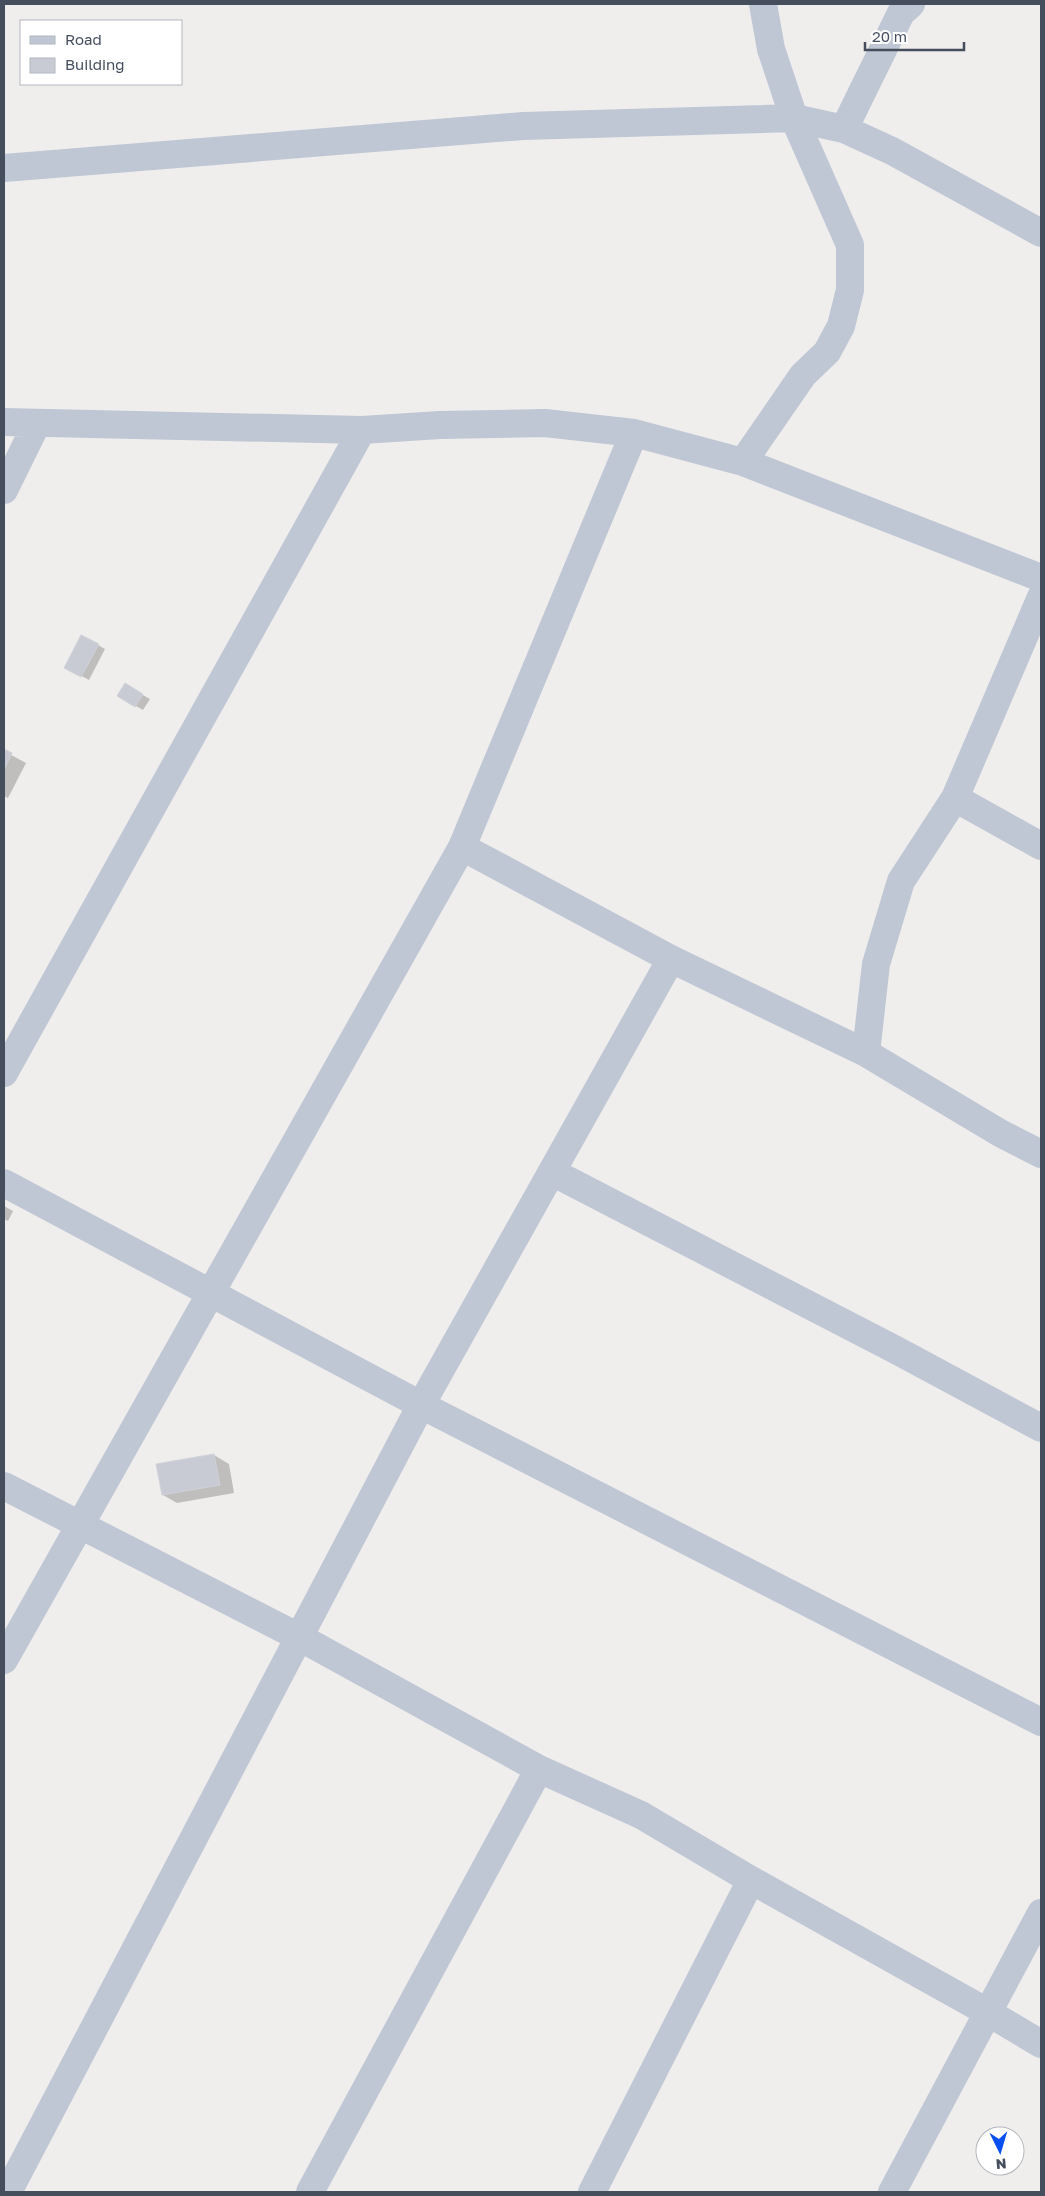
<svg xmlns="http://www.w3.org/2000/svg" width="1045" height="2196" font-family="'Golos Text',sans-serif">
  <rect width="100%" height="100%" fill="#f0eded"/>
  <!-- shadow -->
  <path fill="#0003" d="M82,636l23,13 -16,31 -24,-13z
    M125,685l25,14 -7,11 -25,-14z
    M4,751l22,12 -18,35 -4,-2z
    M4,1206l9,5 -5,10 -4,-2z
    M214,1455l15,9 5,29 -57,10 -14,-8z"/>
  <!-- building -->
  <path fill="#c8cbd4" stroke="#d0d2da" d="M81,635l18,9 -18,33 -17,-9z
    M125,683l18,11 -8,13 -18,-11z
    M4,749l8,4 -8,17z
    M214,1454l6,31 -58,10 -6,-31z"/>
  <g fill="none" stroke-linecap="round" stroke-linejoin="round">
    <!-- minor -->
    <path stroke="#bfc7d4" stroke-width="28" d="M844,129l57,-116 10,-9
      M4,168l519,-42 271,-8 50,11 48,22 149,82
      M4,422l358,8 78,-5 105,-2 89,10 109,29 60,-87 24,-23 14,-26 9,-36v-45l-56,-127 -23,-69 -8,-45
      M743,462l298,116
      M4,490l33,-67
      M955,798l86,48
      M462,847l209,112 195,94 134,80 41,21
      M866,1053l10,-89 25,-83 54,-83 86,-201
      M4,1073l358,-643
      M552,1172l344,178 145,78
      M4,1183l417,222 620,317
      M4,1486l295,151 240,132 102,46 110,65 238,133 52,31
      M4,1660l458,-813 172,-414
      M8,2192l413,-787 250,-446
      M310,2192l229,-423
      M592,2192l159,-312
      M892,2192l149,-279"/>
  </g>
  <!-- border -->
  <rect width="1045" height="2196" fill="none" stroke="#444e5d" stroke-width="10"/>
  <!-- legend -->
  <rect x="20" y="20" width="162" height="65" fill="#ffffff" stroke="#b4b8be"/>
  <rect x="30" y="36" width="25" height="8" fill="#bfc7d4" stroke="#b4b8be"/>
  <text x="65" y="45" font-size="15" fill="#444e5d">Road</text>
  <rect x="30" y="58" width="25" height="15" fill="#c8cbd4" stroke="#b4b8be"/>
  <text x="65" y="70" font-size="15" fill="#444e5d">Building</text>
  <!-- north arrow -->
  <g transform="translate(1000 2151) rotate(175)"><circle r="24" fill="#ffffff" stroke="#b4b8be"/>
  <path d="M0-4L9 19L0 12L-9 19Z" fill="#0650f1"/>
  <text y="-8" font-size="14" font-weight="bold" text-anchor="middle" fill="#444e5d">N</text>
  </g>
  <!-- scale -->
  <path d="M865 42v8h99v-8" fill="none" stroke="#444e5d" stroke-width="2.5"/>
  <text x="872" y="42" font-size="15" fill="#444e5d" stroke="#ffffff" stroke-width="4" paint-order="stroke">20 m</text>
</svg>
